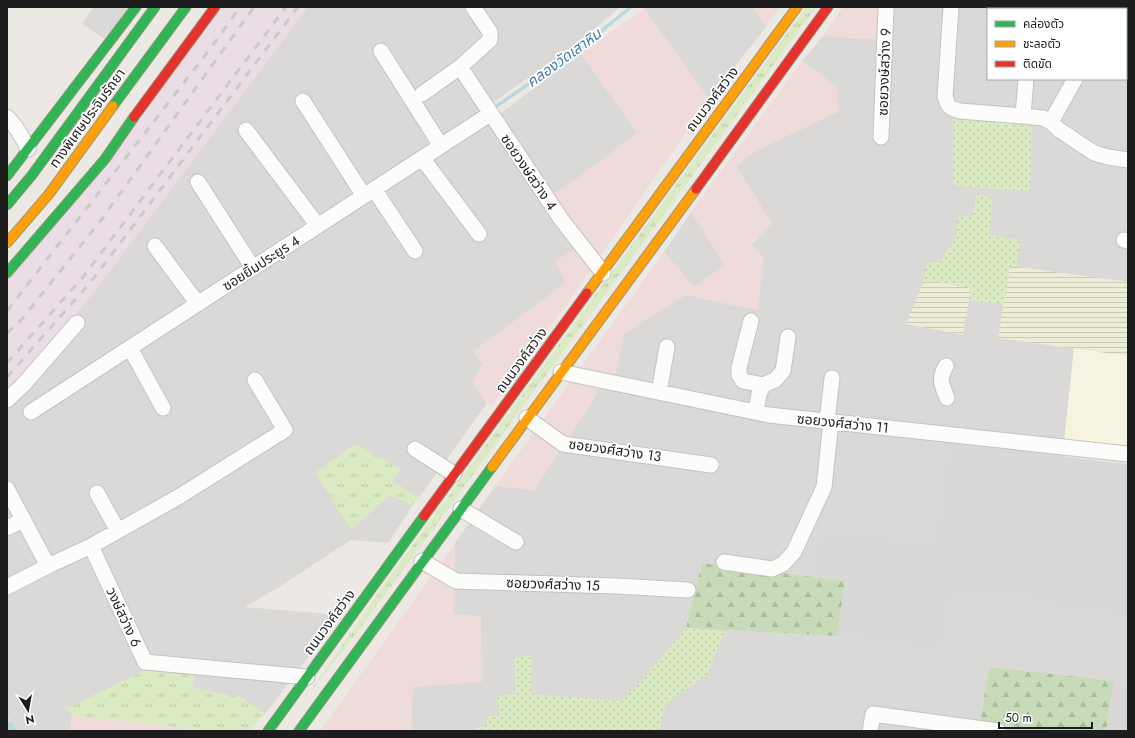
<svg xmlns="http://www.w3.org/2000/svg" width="1135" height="738" font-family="Jost,'Noto Sans Thai',sans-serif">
  <defs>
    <pattern id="farmland-rules" width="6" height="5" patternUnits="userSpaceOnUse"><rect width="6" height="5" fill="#edecd7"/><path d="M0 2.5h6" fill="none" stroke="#cbcab8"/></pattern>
    <pattern id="grass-tufts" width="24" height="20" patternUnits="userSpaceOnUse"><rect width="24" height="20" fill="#daeac2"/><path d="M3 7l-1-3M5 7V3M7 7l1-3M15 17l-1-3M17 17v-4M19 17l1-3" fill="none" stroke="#bbc8a6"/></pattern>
    <pattern id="forest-firs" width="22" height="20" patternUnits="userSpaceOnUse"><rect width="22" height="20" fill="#c7dbb9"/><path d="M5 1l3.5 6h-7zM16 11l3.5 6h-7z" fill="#aabc9f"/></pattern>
    <pattern id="garden-dots" width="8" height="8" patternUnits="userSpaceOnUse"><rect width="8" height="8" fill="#daeac2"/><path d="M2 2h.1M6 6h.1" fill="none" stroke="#bbc8a6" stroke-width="1.8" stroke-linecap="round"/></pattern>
  </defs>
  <rect width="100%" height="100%" fill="#ece9e5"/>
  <!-- residential -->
  <path fill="#dbd9d7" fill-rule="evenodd" d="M93,7h36l-24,32 -23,-15z
    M308,7h312l-45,38 -84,59 6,12 84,-63 56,80 -60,46 -34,21 34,47 -11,36 -92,68 9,13 -10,18 14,21 -68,95 -27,-17 8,-12 -45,-25 35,51 23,10 -25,38 -37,-3 -72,47 -34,20 95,8 -75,99 -25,-17 -48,-9 4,-15 -131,36 7,6 -2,16h-54l-9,-15v-322l93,-110z
    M646,7h106l14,20 -57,72 -65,-90z
    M883,7h245v275l-118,-16 -11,72 75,10 -11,109 -113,-13 -17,96 -114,-10 -12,46 -105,-13 -16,65 151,8 104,17 12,-61 66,6 7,-4 12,12 90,12v65l-139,-16 -9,55 73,9h-642l1,-44 41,-73 2,-71 40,-57 39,4 51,-77 13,-23 17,-14 9,-43 62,-38 72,15 -7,-65 21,-21 -36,-58 101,-79 -35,-26 21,-25 53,3 1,-24zM988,9h138v70h-138z
    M691,212l35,53 -32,22 -30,-35z"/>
  <!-- commercial -->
  <path fill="#efdbd9" d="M752,7h28l-14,20z
    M843,7h40l-6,8 -1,24 -53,-3z
    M644,9l65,90 -130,188 -88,121 -18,-26 10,-18 -10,-13 93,-68 -11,-22 22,-14 -34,-47 34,-21 60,-46 -56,-80z
    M802,61l35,26 1,25 -88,42 -14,12 36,58 -21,20 13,14 -6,52 -72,-15 -62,38 -9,43 -17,14 -13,23 -51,77 -39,-4 169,-234 30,35 31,-22 -34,-53z
    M455,543l-2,71 28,2 1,66 -69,5 -2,44h-91z
    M72,715l140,16h-142z"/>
  <!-- education -->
  <path fill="#f6f4e0" d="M1074,348l54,8v92l-64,-6z"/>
  <!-- religious -->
  <path fill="#dad8d7" d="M949,443l179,21v154l-90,-12 -12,-12 -7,4 -66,-6 -12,61 -104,-17 8,-55 -38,-5 12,-46 114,10z
    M1114,681l14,2v48h-22z"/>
  <!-- railway -->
  <path fill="#eadde5" d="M222,7h86l-209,279 -78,94 -14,14v-114z"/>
  <!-- farmland -->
  <path fill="url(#farmland-rules)" d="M1010,266l118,16v74l-130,-18z
    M924,280l47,8 -8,47 -57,-11z"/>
  <!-- grass -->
  <path fill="url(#grass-tufts)" d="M806,7h10l-456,622 -56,71 94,-135z
    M355,444l46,25 -9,12 27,17 -6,7 -23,-10 -39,35 -36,-57z
    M145,670l51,3 -4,15 48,9 25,17 -17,17h-36l-140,-16 -7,-6z"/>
  <!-- forest -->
  <path fill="url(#forest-firs)" d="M702,563l143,18 -8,55 -151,-8z
    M989,667l125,14 -8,50h-53l-73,-9z"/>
  <!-- garden -->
  <path fill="url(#garden-dots)" d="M954,116l78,6 -2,69 -77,-5z
    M976,194l17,4 -4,36 31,7 -3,26h-7l-6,37 -35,-4 2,-12 -47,-8 2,-17 14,-1 16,-26 2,-20 14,1z
    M686,628l39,3 -18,44 -41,28 -7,28h-191l19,-6 -1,-9h14l-3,-20 19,-2 -2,-36 18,-3 -1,39 90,7 23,-23z"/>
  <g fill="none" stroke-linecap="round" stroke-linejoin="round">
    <!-- stream -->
    <path stroke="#b7dae0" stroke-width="3.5" d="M495,107l78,-53 58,-47"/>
    <!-- canal -->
    <path stroke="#b7dae0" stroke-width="13" d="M7,727l2,4"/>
    <!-- street casing -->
    <g stroke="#c4c3c1" stroke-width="17">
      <path id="street" d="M951,7l-6,89c3,11 4,12 15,15l63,5 20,2 8,4 7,7 36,24 14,4 20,3
        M1033,9v-2
        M1122,9l1,-2
        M381,51l60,95
        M460,67l101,152 42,54
        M422,94l38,-27 30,-27v-8l-17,-25
        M303,101l61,95
        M1023,116l3,-37
        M7,117c10,10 15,19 21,32
        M1051,122l24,-43
        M246,130l72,96
        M881,137l5,-130
        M422,158l57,76
        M198,182l55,86
        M374,189l41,62
        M1124,240l4,1
        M155,246l43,58
        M751,321l-12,47v7l4,6 20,4
        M130,348l33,60
        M946,366c-8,13 -4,19 1,32
        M561,372l208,43 359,39
        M659,392l8,-45
        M7,400l16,-15 54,-62
        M31,412l459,-298
        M756,412l3,-18 4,-9 12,-5 8,-9 5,-34
        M527,418l36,26 148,21
        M827,421l5,-43
        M415,449l39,25
        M7,489l41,77 43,-20 54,116 162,15
        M97,493l21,38
        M461,509l55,33
        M7,528l16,-8
        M91,546l89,-50 105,-66 -30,-50
        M422,561l34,20 160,5 72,4
        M724,562l48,7 11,-5 11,-12 30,-65 7,-65
        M7,587l41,-21
        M870,731l3,-17 125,17"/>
    </g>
    <!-- fast casing -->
    <g stroke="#95957c" stroke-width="11">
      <path id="fast" d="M113,106l73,-99
        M7,176l129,-169
        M7,205l25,-30 123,-168
        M7,273l98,-114 29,-42
        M268,731l156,-215
        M299,731l193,-264"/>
    </g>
    <!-- slow casing -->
    <g stroke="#95957c" stroke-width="11">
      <path id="slow" d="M7,243l42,-49 64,-88
        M587,293l210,-286
        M492,467l204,-278"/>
    </g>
    <!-- jam casing -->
    <g stroke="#95957c" stroke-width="11">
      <path id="jam" d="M134,117l81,-110
        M696,189l132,-182
        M424,516l163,-223"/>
    </g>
    <!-- street -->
    <use href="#street" stroke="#fcfcfb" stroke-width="15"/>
    <!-- fast -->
    <use href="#fast" stroke="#30b455" stroke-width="9"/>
    <!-- slow -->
    <use href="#slow" stroke="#ff9f0a" stroke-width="9"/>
    <!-- jam -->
    <use href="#jam" stroke="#e5322d" stroke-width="9"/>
    <!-- rail -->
    <path stroke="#cacac9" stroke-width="3" stroke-dasharray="8 8" stroke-linecap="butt" d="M7,311l203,-262 30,-42
      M7,333l15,-14 80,-100 152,-212
      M7,363l76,-86 203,-270
      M7,377l83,-94 208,-276"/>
  </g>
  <g text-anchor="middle" stroke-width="3.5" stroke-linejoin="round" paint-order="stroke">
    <!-- street labels -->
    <g font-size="14" fill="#1d1d1d" stroke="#fff">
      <text transform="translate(884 72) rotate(-88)" y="5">ซอยวงษ์สว่าง 9</text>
      <text transform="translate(712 99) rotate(-53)" y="5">ถนนวงศ์สว่าง</text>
      <text transform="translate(87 118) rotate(-54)" y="5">ทางพิเศษประจิมรัถยา</text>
      <text transform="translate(529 172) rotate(56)" y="5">ซอยวงษ์สว่าง 4</text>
      <text transform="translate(261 263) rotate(-33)" y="5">ซอยยิ้มประยูร 4</text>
      <text transform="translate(521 360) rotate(-54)" y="5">ถนนวงศ์สว่าง</text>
      <text transform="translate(843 423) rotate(6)" y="5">ซอยวงศ์สว่าง 11</text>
      <text transform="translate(615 450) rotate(8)" y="5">ซอยวงศ์สว่าง 13</text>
      <text transform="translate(553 584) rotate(2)" y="5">ซอยวงศ์สว่าง 15</text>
      <text transform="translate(124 617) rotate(65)" y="5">วงษ์สว่าง 6</text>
      <text transform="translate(329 622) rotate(-54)" y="5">ถนนวงศ์สว่าง</text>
    </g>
    <!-- water labels -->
    <g font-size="15" font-style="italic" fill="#437aa8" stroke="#fff">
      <text transform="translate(564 58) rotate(-36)" y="5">คลองวัดเสาหิน</text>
    </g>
  </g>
  <!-- border -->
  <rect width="1135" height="738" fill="none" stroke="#1d1d1d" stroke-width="16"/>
  <!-- legend -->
  <rect x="987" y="8" width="140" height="72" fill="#ffffff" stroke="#a5a5a5"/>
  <rect x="995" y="21" width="20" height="6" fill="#30b455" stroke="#a5a5a5"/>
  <text x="1023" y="28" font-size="12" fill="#1d1d1d">คล่องตัว</text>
  <rect x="995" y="41" width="20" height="6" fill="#ff9f0a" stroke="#a5a5a5"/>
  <text x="1023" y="48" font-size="12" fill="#1d1d1d">ชะลอตัว</text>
  <rect x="995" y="61" width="20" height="6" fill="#e5322d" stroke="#a5a5a5"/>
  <text x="1023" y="68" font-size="12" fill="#1d1d1d">ติดขัด</text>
  <!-- north arrow -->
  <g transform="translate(28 710) rotate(169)" stroke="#ffffff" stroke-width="3" paint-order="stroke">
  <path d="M0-3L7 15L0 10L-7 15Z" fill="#1d1d1d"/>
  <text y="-6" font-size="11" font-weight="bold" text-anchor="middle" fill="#1d1d1d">N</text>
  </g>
  <!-- scale -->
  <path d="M999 722v6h93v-6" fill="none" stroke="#1d1d1d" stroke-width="2"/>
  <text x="1005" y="722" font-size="12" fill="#1d1d1d" stroke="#ffffff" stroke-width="3" paint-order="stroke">50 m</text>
</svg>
